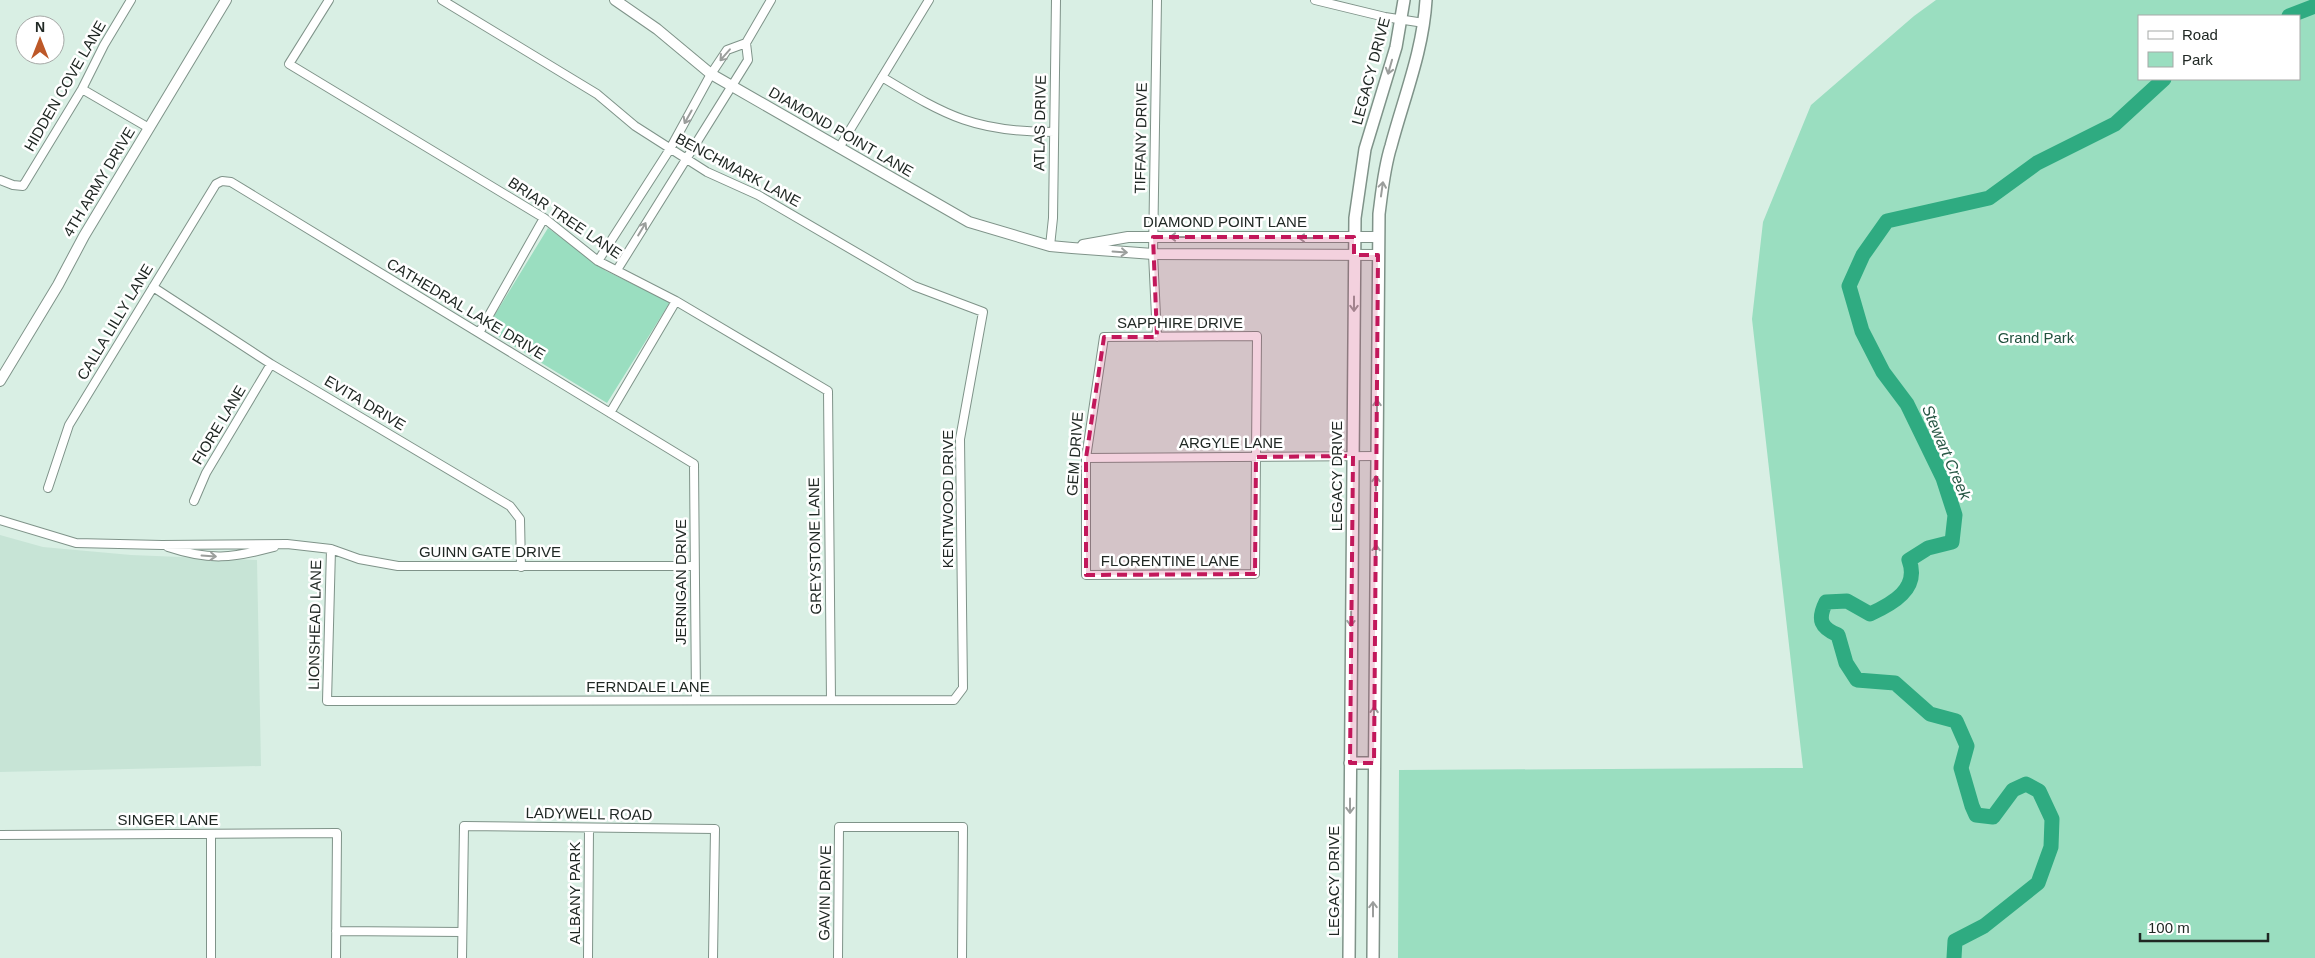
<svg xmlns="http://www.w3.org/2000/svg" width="2315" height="958" font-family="Arial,sans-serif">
  <rect width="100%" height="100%" fill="#d9efe4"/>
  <!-- built -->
  <path fill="#c7e4d6" d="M0,535l43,12 88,8 126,5 4,206 -261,6z"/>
  <!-- green -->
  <path fill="#9adec0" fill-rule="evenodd" d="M1936,0h379v958h-917l1,-188 404,-2 -51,-449 11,-97 48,-117 103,-89zM2299,16v63h-160v-63z
    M548,228l58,43 64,31 -63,101 -121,-74z"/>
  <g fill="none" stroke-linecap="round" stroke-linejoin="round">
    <!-- river -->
    <path stroke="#2fab81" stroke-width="15" d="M2289,16l26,-10
      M1954,958l1,-17 29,-15 54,-43 13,-36 1,-28 -13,-28 -13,-7 -13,6 -20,27 -17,-2 -4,-9 -11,-38 6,-22 -11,-25 -26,-7 -35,-31 -38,-3 -11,-17 -8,-28c-17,-7 -21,-15 -12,-33l21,-1 23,13c22,-10 50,-25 39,-54l19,-12 24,-6 3,-27 -12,-37 -36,-74 -24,-32 -21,-41 -13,-45 14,-31 24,-34 102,-23 48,-35 78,-39 49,-45"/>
    <!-- minor casing -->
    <g stroke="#7f9389" stroke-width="10">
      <path id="minor" d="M329,0l-40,64 255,154 54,43 78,40 152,90 3,309
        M1157,0l-4,254 4,83
        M1315,0l70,17 39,6
        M882,77c66,40 94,55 172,55
        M82,89l67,39
        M839,148l90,-148
        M0,180l13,5 10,1 59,-97 22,-44 27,-45
        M1050,246l3,-28 3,-218
        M598,261l72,-112 41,-75 16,-24 19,-7
        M617,270l131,-210 -2,-17 25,-43
        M153,287l118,77 239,142 10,13 1,48
        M479,333l65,-115
        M1257,336l-2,238 -169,1v-117l18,-121z
        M610,413l66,-112
        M1086,458l291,-2
        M48,488l21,-63 147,-241 6,-3 9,1 463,282 2,236
        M194,501l12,-28 65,-109
        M0,520l76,23 86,2 125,-1 44,5 28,10 39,7h296
        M168,547c42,14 64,11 106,0
        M331,549l-4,152 627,-1 9,-12 -3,-249 23,-127 -69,-26 -156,-91 -51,-23 -72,-46 -38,-32 -155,-94
        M0,835l337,-2 -1,125
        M336,931l126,1
        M211,958v-124
        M462,958l2,-132 251,3 -2,129
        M588,958l1,-130
        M838,958l1,-131h124l-1,131"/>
    </g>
    <!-- tertiary casing -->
    <g stroke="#7f9389" stroke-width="12">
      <path id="tertiary" d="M615,0l42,29 54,45 258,148 81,24 22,2 81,6 225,1
        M1083,245l45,-8h251
        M0,381l58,-96 26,-49 142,-236"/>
    </g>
    <!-- secondary casing -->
    <g stroke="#7f9389" stroke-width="14">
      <path id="secondary" d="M1350,763h24
        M1349,958l6,-740 10,-69 31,-102 8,-47
        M1373,958l6,-744c3,-23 5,-46 12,-68 13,-49 32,-95 35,-146"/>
    </g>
    <!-- minor -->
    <use href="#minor" stroke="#fff" stroke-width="8"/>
    <!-- tertiary -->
    <use href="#tertiary" stroke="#fff" stroke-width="10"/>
    <!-- secondary -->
    <use href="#secondary" stroke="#fff" stroke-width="11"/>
  </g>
  <!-- one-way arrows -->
  <defs><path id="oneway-shaft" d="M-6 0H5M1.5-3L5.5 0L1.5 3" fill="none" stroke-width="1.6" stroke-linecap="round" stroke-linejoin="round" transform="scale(1.25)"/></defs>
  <g stroke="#9b9e9c">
    <use href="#oneway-shaft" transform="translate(725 55) rotate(131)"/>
    <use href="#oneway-shaft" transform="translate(1390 67) rotate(106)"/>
    <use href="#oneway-shaft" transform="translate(688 117) rotate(119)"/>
    <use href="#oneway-shaft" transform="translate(1382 189) rotate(-82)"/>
    <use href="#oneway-shaft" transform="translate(642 229) rotate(-59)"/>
    <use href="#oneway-shaft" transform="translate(1177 237) rotate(-180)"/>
    <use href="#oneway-shaft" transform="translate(1306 238) rotate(180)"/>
    <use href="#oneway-shaft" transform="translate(1120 252) rotate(4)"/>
    <use href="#oneway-shaft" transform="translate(1354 304) rotate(90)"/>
    <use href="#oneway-shaft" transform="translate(1377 407) rotate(-90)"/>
    <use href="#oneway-shaft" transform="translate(1376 483) rotate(-90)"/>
    <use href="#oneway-shaft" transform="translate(1376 552) rotate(-89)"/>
    <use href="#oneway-shaft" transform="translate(209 556) rotate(4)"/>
    <use href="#oneway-shaft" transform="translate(1351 619) rotate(91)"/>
    <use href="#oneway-shaft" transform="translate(1374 714) rotate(-89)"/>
    <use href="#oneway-shaft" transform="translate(1350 806) rotate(90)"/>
    <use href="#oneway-shaft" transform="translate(1373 909) rotate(-90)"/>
  </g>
  <!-- marked area -->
  <path fill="#c2185b" fill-opacity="0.2" stroke="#c2185b" stroke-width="4" stroke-dasharray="10 6" stroke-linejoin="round" d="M1153,237h201v18h24l-4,508h-24l3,-307 -97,1 -1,117 -169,1v-117l18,-121h53z"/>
  <g text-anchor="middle" stroke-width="5" stroke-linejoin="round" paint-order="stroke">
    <!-- street labels -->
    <g font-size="15" fill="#202824" stroke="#fff">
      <text transform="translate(1371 71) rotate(-75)" y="5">LEGACY DRIVE</text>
      <text transform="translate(65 86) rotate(-60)" y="5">HIDDEN COVE LANE</text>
      <text transform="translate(1040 123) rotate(-89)" y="5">ATLAS DRIVE</text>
      <text transform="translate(841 132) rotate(30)" y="5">DIAMOND POINT LANE</text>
      <text transform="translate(1141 138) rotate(-89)" y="5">TIFFANY DRIVE</text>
      <text transform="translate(738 170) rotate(28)" y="5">BENCHMARK LANE</text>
      <text transform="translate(99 182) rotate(-59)" y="5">4TH ARMY DRIVE</text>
      <text transform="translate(565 218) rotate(34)" y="5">BRIAR TREE LANE</text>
      <text x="1225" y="227">DIAMOND POINT LANE</text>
      <text transform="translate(466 309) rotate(31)" y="5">CATHEDRAL LAKE DRIVE</text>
      <text transform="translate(115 322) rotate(-59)" y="5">CALLA LILLY LANE</text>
      <text x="1180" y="328">SAPPHIRE DRIVE</text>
      <text transform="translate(365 403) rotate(31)" y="5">EVITA DRIVE</text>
      <text transform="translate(219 425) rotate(-59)" y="5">FIORE LANE</text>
      <text x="1231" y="448">ARGYLE LANE</text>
      <text transform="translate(1075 454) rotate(-86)" y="5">GEM DRIVE</text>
      <text transform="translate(1337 476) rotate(-90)" y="5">LEGACY DRIVE</text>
      <text transform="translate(948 499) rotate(-90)" y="5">KENTWOOD DRIVE</text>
      <text transform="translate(815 546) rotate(-91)" y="5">GREYSTONE LANE</text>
      <text x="490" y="557">GUINN GATE DRIVE</text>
      <text x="1170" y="566">FLORENTINE LANE</text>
      <text transform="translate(681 582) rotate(-90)" y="5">JERNIGAN DRIVE</text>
      <text transform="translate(315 625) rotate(-89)" y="5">LIONSHEAD LANE</text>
      <text x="648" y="692">FERNDALE LANE</text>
      <text transform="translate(589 814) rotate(1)" y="5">LADYWELL ROAD</text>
      <text x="168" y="825">SINGER LANE</text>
      <text transform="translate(1334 881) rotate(-90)" y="5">LEGACY DRIVE</text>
      <text transform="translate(575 893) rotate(-90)" y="5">ALBANY PARK</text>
      <text transform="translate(825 893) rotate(-89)" y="5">GAVIN DRIVE</text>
    </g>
    <!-- park labels -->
    <g font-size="15" fill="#21513e" stroke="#fff">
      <text x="2036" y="343">Grand Park</text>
    </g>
    <!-- water labels -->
    <g font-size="16" font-style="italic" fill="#285745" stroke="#fff">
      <text transform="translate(1947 452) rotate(67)" y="6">Stewart Creek</text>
    </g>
  </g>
  <!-- legend -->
  <rect x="2138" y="15" width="162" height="65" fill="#ffffff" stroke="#a6a9a7"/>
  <rect x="2148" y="31" width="25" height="8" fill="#ffffff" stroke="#a6a9a7"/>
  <text x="2182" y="40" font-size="15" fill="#202824">Road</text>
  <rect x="2148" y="52" width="25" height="15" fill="#9adec0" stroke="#a6a9a7"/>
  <text x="2182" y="65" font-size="15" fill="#202824">Park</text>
  <!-- north arrow -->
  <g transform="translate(40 40)"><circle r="24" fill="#ffffff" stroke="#a6a9a7"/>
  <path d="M0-4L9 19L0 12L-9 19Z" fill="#bd5828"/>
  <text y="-8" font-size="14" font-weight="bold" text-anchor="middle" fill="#202824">N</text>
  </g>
  <!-- scale -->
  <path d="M2140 933v8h128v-8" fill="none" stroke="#202824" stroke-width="2.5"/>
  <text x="2148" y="933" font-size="15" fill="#202824" stroke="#ffffff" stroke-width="4" paint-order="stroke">100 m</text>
</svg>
